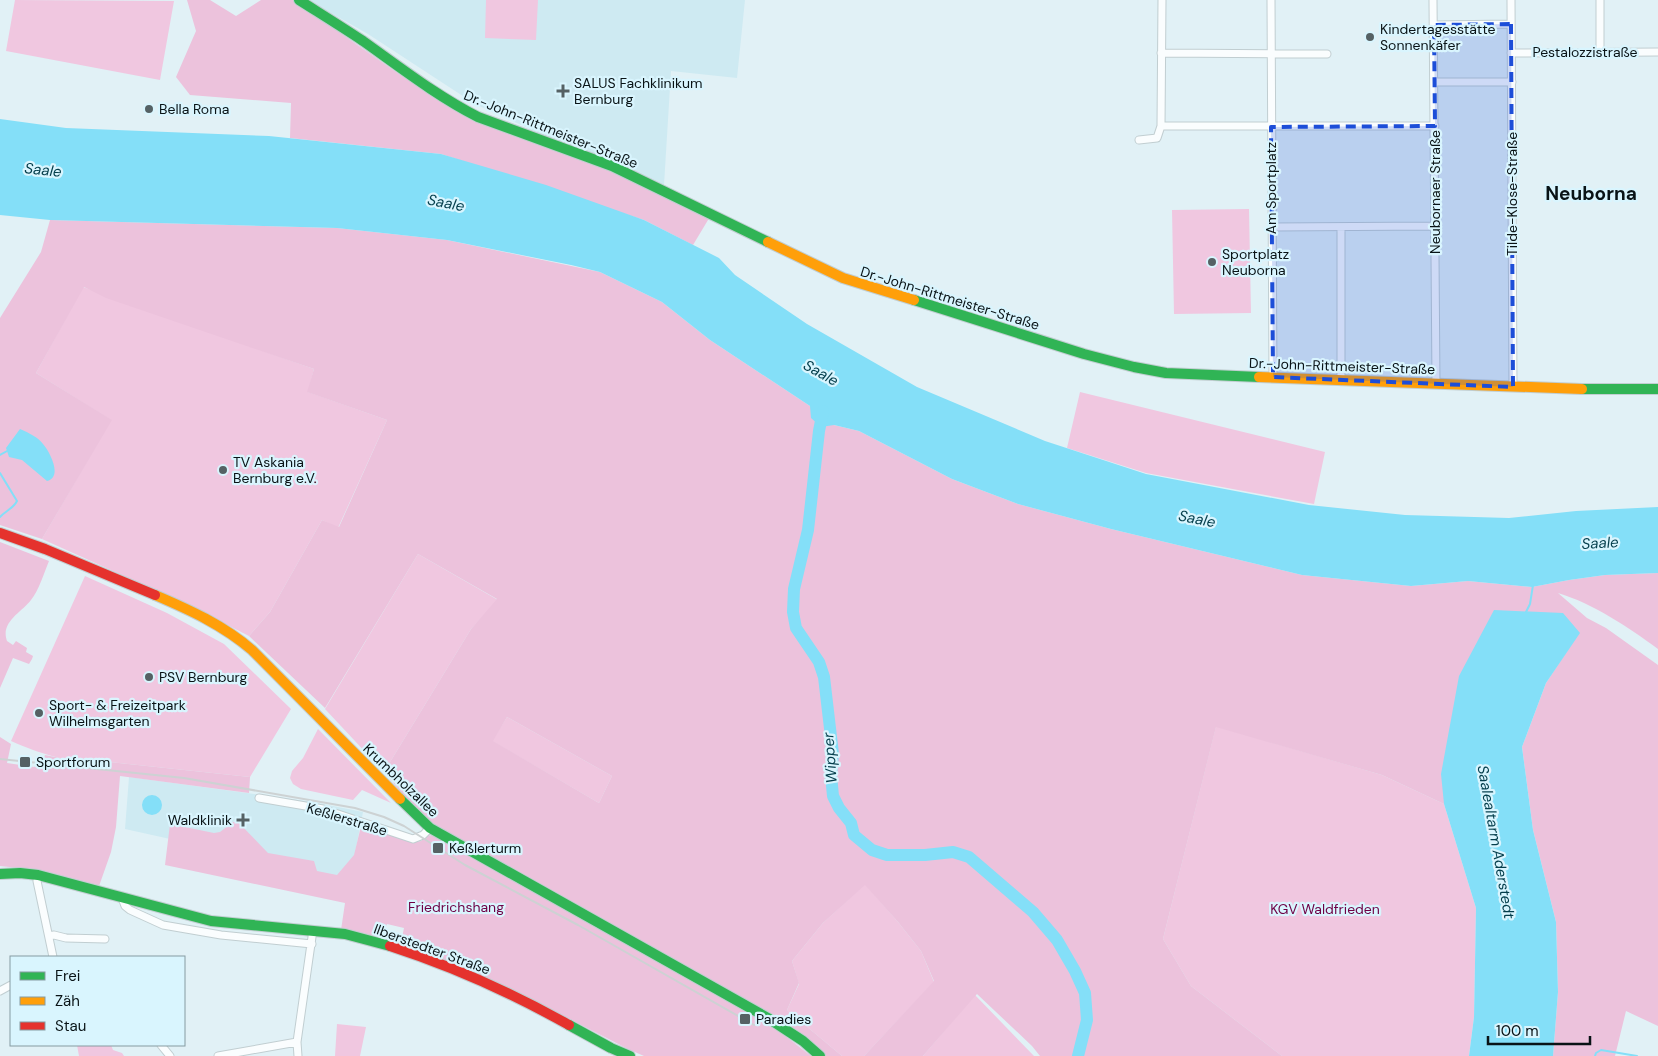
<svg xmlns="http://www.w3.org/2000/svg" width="1658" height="1056" font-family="'DM Sans',sans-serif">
  <rect width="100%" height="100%" fill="#e1f1f6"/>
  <!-- built -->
  <path fill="#ceeaf2" d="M308,0h437l-8,78 -66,-7 -7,114 -47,-21 -47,-17 -95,-43 -107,-70z
    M129,777l184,25 50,10 -13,67 -225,-50z"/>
  <!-- green -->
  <path fill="#f0c7e0" d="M15,0l159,1 -14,79 -154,-29z
    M486,0h52l-2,40 -51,-2z
    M1249,209l2,104 -77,1 -2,-104z
    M83,287l231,82 -6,23 79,28 -49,108 -16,-8 -52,92 -21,24 -67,-34 -140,-63 69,-119 -75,-47z
    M1080,392l245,60 -11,52 -168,-31 -79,-25z
    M418,554l80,46 -27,29 -87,143 -59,-63z
    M85,576l82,37 57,31 67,65 -41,68 -150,-16c-36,1 -56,-6 -89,-20z
    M507,717l105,59 -13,27 -107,-62z
    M1216,726l166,49 62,29 32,104 -2,109 -5,39h-187l-91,-70 -28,-47z
    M318,729l2,2 71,72 -29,-13 -9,10 -52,-11 -8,-5 -3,-6 2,-7 11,-13z
    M865,884l33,38 23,29 13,31 -70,74h-22l-55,-46 12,-26 -7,-23 31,-38z
    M975,995l59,61h-111z
    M337,1024l29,3 -6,29h-25z
    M77,1045h34l2,5 9,3 2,3h-45z"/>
  <!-- forest -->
  <path fill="#ecc2dc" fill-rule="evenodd" d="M187,0h23l26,16 25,-16h32l106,74 30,17 225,96 57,28 -18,30 -49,-25 -203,-66 -151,-16 1,-35 -101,-8 -14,-18 20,-46z
    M50,220l287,8 110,12 153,32 62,30 48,38 100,66 24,19 25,6 93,48 66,25 93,25 191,46 109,11 57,-5 64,6 37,-7 36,-5 53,-2v76c-30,-22 -64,-45 -100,-56l29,25 19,10 52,37v361l-32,-15 -11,45h-62l5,-64 -2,-70 -23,-92 -11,-83 24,-64 33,-50 -135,159v12l-62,-29 -166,-48 -53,212 28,47 91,70h-242l-8,-10 -55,-52 -54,62h-59l70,-75 -13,-30 -23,-29 -33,-37 -42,38 -31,38 7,22 -12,27 55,46h-16l-50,-38 -353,-200 -39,-46 87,-143 26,-30 -79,-45 -93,154 -76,-72 21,-24 52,-92 17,7 48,-107 -80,-28 7,-23 -208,-71 -22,-11 -48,86 76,47 -70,119 -42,-14v-207l41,-66zM507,717l105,59 -13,27 -106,-62z
    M0,542l49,19c-5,12 -10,29 -18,39 -9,12 -31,22 -24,41l6,4 3,-4 11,7 -1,4 7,4 -1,3 -3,5 -16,-6 -13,30z
    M0,737l11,7 -4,19 27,4 8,-4 3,-8 34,7 21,-1 150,16 -1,16 -129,-17 -4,51 -5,25 -13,37 -60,-19 -38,-4z
    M233,822h5l30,31 46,8 3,10 20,4 17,-20 7,-29 55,16 5,-1 7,-6 13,2 324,183 46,36h-167l-16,-7 -111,-57 -116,-50 3,-14 -17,-4 -6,15 -40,-9 4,-27 -180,-38 5,-41 44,9 6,-1z"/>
  <!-- water -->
  <path fill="#84dff8" d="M0,119l66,9 203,8 172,18 105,31 98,35 75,38 16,17 72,49 110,63 128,54 101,33 163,31 96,10 104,3 67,-7 82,-4v66l-53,2 -36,5 -37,7 -64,-6 -57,5 -109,-11 -191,-46 -93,-25 -66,-25 -93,-48 -25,-6 -13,2 -10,-9 -1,-12 -100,-66 -48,-38 -62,-30 -29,-7 -124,-25 -110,-12 -287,-8 -50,-5z
    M20,429c9,4 18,8 23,15 7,8 20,33 4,37l-25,-21 -13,-3 -3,-9z
    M1494,610l69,3 17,20 -34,50 -24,64 11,83 23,92 2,70 -5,64h-84l5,-39 2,-109 -32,-104 -3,-30 18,-98z
    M142 805a10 10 0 1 1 20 0a10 10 0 1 1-20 0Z"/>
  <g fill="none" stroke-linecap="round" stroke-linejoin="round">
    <!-- stream -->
    <path stroke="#84dff8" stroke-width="2" d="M0,455l9,-5
      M0,473l17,28c-4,8 -12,10 -17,16
      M1526,612l4,-8 3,-19
      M1595,1056l1,-3 5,-3 36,6"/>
    <!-- river -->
    <path stroke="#84dff8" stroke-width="12" d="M823,411l-4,20 -11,99 -14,59 -1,23 3,16 23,34 5,15 9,77 -2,21 2,21 6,12 12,15 3,12 18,15 15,5h38l28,-3 16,5 64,55 24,28 18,31 10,22 2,27 -9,36"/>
    <!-- street casing -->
    <g stroke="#c1ced1" stroke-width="9">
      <path id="street" d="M1271,0l2,377
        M1433,0l3,384
        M1511,0l2,387
        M1600,0v52
        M1434,25l77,-1
        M1161,53l166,1
        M1511,53l147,-1
        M1434,82h78
        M1161,126l1,-126
        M1139,140l18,-2 4,-12h274
        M1272,227l163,-1
        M1341,380v-153
        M259,798l64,11 90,30 10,-4 7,-7
        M38,875l-1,6 16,76
        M122,898l3,8 5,4 33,15 58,10 91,9
        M49,936l5,-1 12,3 39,1
        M0,991l11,-6
        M161,1045l9,11
        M218,1056l79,-14
        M298,1056l-1,-14 16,-112"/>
    </g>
    <!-- fast casing -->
    <g stroke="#c1ced1" stroke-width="12">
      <path id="fast" d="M299,0c22,14 43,27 64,41 38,27 74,55 115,76l134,49 156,76
        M914,300l170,54 50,13 32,6 93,4
        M1582,389h76
        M400,799l30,29 338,190 35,23 17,15
        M0,874l20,-1 18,2 173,46 134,13 45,12
        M569,1025l42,23 19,8"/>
    </g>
    <!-- slow casing -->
    <g stroke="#c1ced1" stroke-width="12">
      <path id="slow" d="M768,242l75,36 71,22
        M1259,377l323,12
        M155,595c35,15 68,30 97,55l148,149"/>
    </g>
    <!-- jam casing -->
    <g stroke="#c1ced1" stroke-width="12">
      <path id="jam" d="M0,533l45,16 110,46
        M390,946c62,20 122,47 179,79"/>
    </g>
    <!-- street -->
    <use href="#street" stroke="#fafdfe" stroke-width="7"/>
    <!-- fast -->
    <use href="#fast" stroke="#30b455" stroke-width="10"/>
    <!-- slow -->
    <use href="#slow" stroke="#ff9f0a" stroke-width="10"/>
    <!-- jam -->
    <use href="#jam" stroke="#e5322d" stroke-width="10"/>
    <!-- rail -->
    <path stroke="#cdd2d3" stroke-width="2" d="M0,759l184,19 171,30 29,9 20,9 61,39 113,60 176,100"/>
  </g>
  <!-- marked area -->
  <path fill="#1d4ed8" fill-opacity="0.2" stroke="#1d4ed8" stroke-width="4" stroke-dasharray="10 6" stroke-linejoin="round" d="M1511,24l2,363 -240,-10 -2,-250 164,-1 -1,-101z"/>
  <!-- markers -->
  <g fill="#556164" stroke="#d9f5fe" stroke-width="2">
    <circle cx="1370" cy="37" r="5"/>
    <path d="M560.5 83.5h5v5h5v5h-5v5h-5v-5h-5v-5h5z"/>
    <circle cx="149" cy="109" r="5"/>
    <circle cx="1212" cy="262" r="5"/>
    <circle cx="223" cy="470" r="5"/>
    <circle cx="149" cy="677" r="5"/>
    <circle cx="39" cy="713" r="5"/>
    <rect x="19" y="756" width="12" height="12" rx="2.5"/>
    <path d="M240.5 812.5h5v5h5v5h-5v5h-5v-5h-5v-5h5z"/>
    <rect x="432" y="842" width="12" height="12" rx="2.5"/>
    <rect x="739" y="1013" width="12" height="12" rx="2.5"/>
  </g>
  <g text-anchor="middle" stroke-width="4.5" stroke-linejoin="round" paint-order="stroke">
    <!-- poi labels -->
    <g font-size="14" fill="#091316" stroke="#d9f5fe" text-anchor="start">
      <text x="1380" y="34">Kindertagesstätte<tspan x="1380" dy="16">Sonnenkäfer</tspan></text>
      <text x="574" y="88">SALUS Fachklinikum<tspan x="574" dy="16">Bernburg</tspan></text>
      <text x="159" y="114">Bella Roma</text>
      <text x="1222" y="259">Sportplatz<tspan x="1222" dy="16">Neuborna</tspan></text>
      <text x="233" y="467">TV Askania<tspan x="233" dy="16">Bernburg e.V.</tspan></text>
      <text x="159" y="682">PSV Bernburg</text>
      <text x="49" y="710">Sport- &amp; Freizeitpark<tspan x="49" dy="16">Wilhelmsgarten</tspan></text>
      <text x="36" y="767">Sportforum</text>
      <text x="232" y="825" text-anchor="end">Waldklinik</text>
      <text x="449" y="853">Keßlerturm</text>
      <text x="756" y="1024">Paradies</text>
    </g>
    <!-- street labels -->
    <g font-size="14" fill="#091316" stroke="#d9f5fe">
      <text x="1585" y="57">Pestalozzistraße</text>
      <text transform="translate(551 129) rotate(22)" y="5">Dr.-John-Rittmeister-Straße</text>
      <text transform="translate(1271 188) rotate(-90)" y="5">Am Sportplatz</text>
      <text transform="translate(1435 192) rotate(-90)" y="5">Neubornaer Straße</text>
      <text transform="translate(1512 194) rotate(-90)" y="5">Tilde-Klose-Straße</text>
      <text transform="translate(950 298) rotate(17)" y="5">Dr.-John-Rittmeister-Straße</text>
      <text transform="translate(1342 366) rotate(2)" y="5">Dr.-John-Rittmeister-Straße</text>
      <text transform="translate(401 780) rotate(44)" y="5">Krumbholzallee</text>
      <text transform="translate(347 819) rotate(17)" y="5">Keßlerstraße</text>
      <text transform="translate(432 949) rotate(20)" y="5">Ilberstedter Straße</text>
    </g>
    <!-- park labels -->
    <g font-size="14" fill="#6d0045" stroke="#d9f5fe">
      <text x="456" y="912">Friedrichshang</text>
      <text x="1325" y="914">KGV Waldfrieden</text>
    </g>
    <!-- water labels -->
    <g font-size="15" font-style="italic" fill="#043e4c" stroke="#d9f5fe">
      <text transform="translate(43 170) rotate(6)" y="5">Saale</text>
      <text transform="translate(446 203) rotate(11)" y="5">Saale</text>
      <text transform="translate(821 373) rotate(29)" y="5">Saale</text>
      <text transform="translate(1197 519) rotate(11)" y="5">Saale</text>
      <text transform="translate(1600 543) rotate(-3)" y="5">Saale</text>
      <text transform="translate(830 758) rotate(-94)" y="5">Wipper</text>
      <text transform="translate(1496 842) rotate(80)" y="5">Saalealtarm Aderstedt</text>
    </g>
    <!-- district labels -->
    <g font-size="19" font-weight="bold" fill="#091316" stroke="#d9f5fe">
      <text x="1591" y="200">Neuborna</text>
    </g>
  </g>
  <!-- legend -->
  <rect x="10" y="956" width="175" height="90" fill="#d9f5fe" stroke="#869ba1"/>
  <rect x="20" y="972" width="25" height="8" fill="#30b455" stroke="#869ba1"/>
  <text x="55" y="981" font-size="15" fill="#091316">Frei</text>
  <rect x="20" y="997" width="25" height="8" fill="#ff9f0a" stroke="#869ba1"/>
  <text x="55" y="1006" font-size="15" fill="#091316">Zäh</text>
  <rect x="20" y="1022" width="25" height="8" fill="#e5322d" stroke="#869ba1"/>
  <text x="55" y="1031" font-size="15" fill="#091316">Stau</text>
  <!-- scale -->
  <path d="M1488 1036v8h102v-8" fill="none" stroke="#091316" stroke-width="2.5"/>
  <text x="1496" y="1036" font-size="15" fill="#091316" stroke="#d9f5fe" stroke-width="4" paint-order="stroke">100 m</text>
</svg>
